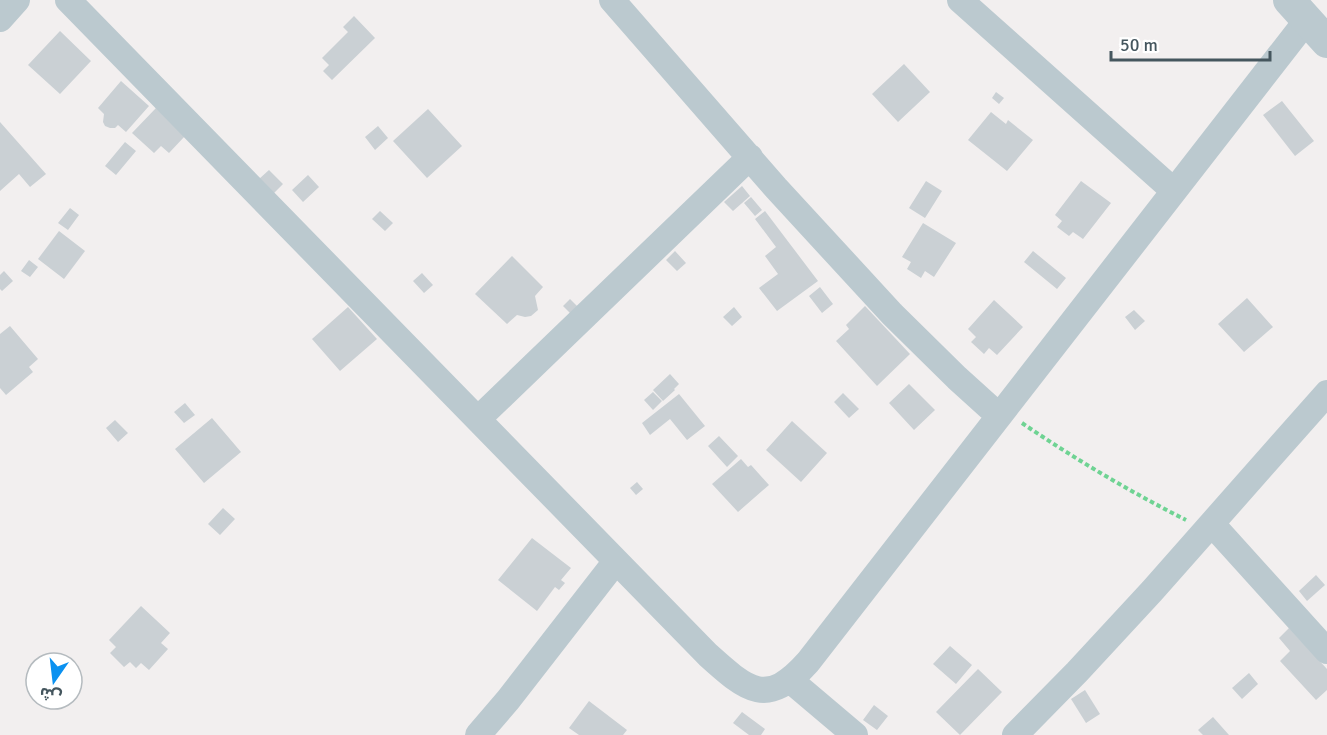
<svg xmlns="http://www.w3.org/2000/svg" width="1327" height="735" font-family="Signika,'Noto Sans Arabic',sans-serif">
  <rect width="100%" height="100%" fill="#f2efef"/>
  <!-- building -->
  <path fill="#cad0d4" d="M354,16l21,22 -43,42 -9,-9 6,-6 -7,-7 26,-26 -5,-5z
    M60,31l31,30 -31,33 -32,-29z
    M904,64l26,28 -32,30 -26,-28z
    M121,81l28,25 -23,26 -8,-7 -3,3h-5l-5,-2 -2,-4 1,-8 -6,-6z
    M996,92l8,6 -5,6 -7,-6z
    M1282,101l32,40 -19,15 -32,-41z
    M156,108l29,28 -16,17 -8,-7 -7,7 -22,-20z
    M428,109l34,37 -35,32 -34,-37z
    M991,112l15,12 2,-4 25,20 -26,31 -39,-31z
    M0,122l46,52 -16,13 -11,-13 -19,17z
    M378,126l10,12 -13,12 -10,-13z
    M125,142l11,9 -20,24 -11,-9z
    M269,170l14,14 -10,10 -14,-15z
    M308,175l11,12 -16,15 -11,-12z
    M926,181l16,10 -17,27 -16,-10z
    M1081,181l30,22 -28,36 -10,-7 -4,4 -12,-9 5,-6 -7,-6z
    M742,186l8,10 -17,15 -9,-9z
    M751,197l11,13 -7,6 -11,-13z
    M70,208l9,7 -11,15 -10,-7z
    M380,211l13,12 -8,8 -13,-12z
    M765,211l53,70 -41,30 -18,-23 19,-14 -13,-18 11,-9 -21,-28z
    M923,223l33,20 -22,34 -9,-6 -4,7 -14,-9 4,-7 -9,-5z
    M59,231l26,20 -21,28 -26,-20z
    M675,251l11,12 -9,8 -11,-11z
    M1033,251l33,27 -9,11 -33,-27z
    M512,256l31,31 -8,9 3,14 -7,6 -6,1 -8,-2 -10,9 -32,-30z
    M29,260l9,7 -8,10 -9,-6z
    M4,271l9,10 -11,10 -2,-2v-14z
    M422,273l11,12 -9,8 -11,-12z
    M820,287l13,17 -11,9 -13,-17z
    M1247,298l26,29 -29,25 -26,-28z
    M570,299l8,8 -7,7 -8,-8z
    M994,300l29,27 -26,28 -8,-7 -5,6 -13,-12 5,-5 -8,-8z
    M865,306l45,48 -33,32 -41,-45 13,-12 -3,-4z
    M348,307l29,32 -37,32 -28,-32z
    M734,307l8,10 -10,9 -9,-9z
    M1134,310l11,11 -10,9 -10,-13z
    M10,326l28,33 -9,8 4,5 -27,23 -6,-7v-54z
    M670,374l9,10 -5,5 1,1 -12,11 -10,-11z
    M909,384l26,26 -21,20 -25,-27z
    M653,392l9,9 -9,9 -9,-10z
    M843,393l16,16 -10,9 -15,-16z
    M679,394l26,32 -18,14 -17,-21 -20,16 -8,-12z
    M185,403l10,12 -11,8 -10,-11z
    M212,418l29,34 -37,31 -29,-34z
    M115,420l13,13 -10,9 -12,-14z
    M792,421l35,32 -26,29 -35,-32z
    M719,436l19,20 -11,11 -19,-21z
    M741,459l7,8 3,-2 18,20 -31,27 -26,-28z
    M637,482l6,7 -7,6 -6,-7z
    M223,508l12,11 -15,16 -12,-11z
    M532,538l39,30 -10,12 4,3 -6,7 -4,-3 -18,24 -39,-31z
    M1316,575l9,10 -18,16 -8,-10z
    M141,606l29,27 -9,10 7,6 -19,21 -8,-7 -5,5 -6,-6 -6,5 -14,-14 6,-6 -7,-7z
    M1289,628l38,41v21l-11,10 -36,-39 10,-10 -11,-13z
    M950,646l22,19 -16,19 -23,-20z
    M978,669l24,23 -42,43 -24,-23z
    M1249,673l9,11 -16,15 -10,-11z
    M1085,690l15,24 -14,9 -15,-24z
    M589,701l38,29 -4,5h-44l-10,-7z
    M874,705l14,11 -11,14 -14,-10z
    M742,712l23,17 -4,6h-12l-16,-12z
    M1213,717l16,18h-26l-5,-5z"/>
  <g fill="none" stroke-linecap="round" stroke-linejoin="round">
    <!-- path -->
    <path stroke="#6fd393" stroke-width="4" stroke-dasharray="4.5 3" stroke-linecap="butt" d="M1022,423c53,36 107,68 164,97"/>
    <!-- minor -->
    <path stroke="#bbc9cf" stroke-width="26" d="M68,0l640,655c40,36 59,53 100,7l499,-642
      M612,0l164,188 116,126 65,64 42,38
      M960,0l214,191
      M0,19l17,-19
      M478,419l272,-262
      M1212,524l115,127
      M790,680l65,55
      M478,735l30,-35 108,-139
      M1015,735l62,-63 75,-81 175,-198"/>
    <!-- tertiary -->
    <path stroke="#bbc9cf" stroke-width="32" d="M1289,0l38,42"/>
  </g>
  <!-- north arrow -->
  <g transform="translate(54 681) rotate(194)"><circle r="28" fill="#ffffff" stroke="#b5bbbf" stroke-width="1.5"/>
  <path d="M0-4.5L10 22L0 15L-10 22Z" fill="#0b91f0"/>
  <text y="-9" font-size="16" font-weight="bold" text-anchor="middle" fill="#45565e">ش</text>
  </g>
  <!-- scale -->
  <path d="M1111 51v9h159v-9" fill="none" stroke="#45565e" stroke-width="3"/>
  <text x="1120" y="51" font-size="18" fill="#45565e" stroke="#ffffff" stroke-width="4.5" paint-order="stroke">50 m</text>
</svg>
